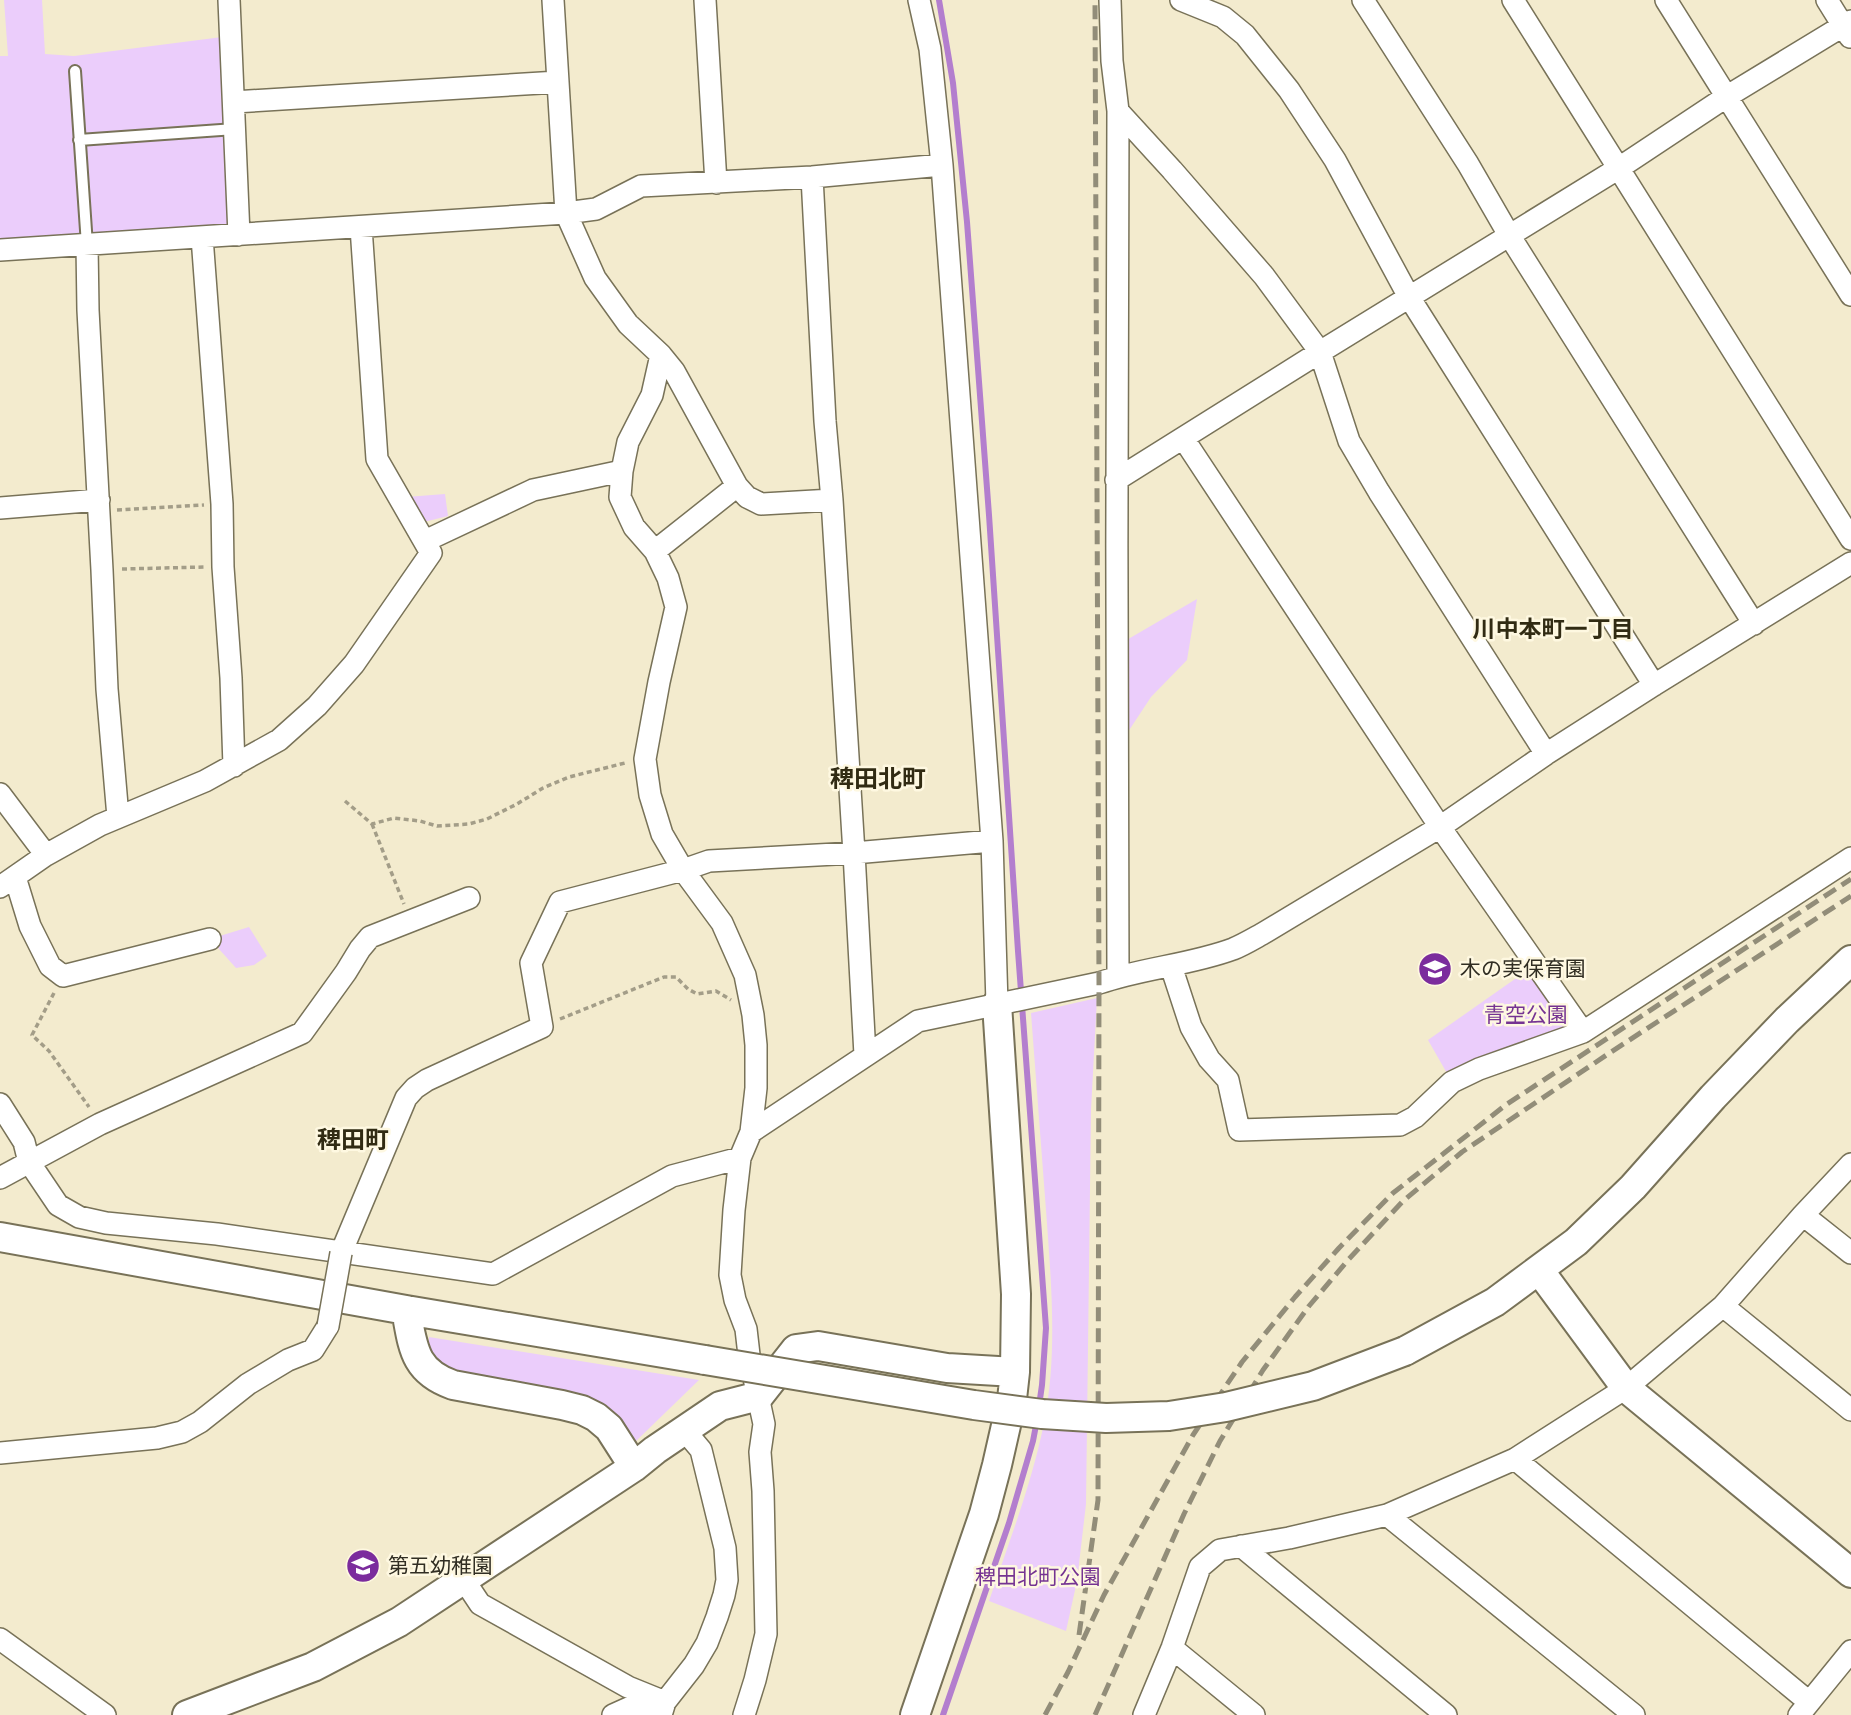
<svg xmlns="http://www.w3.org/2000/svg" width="1851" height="1715" font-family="'DejaVu Sans','Noto Sans JP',sans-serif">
  <rect width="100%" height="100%" fill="#f3ebce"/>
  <!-- green -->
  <path fill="#ebcdfb" d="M4,0h38l3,54 29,2 156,-20 9,199 -239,15v-194h8z
    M445,494l3,22 -28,7 -14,-26z
    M1197,599l-10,61 -36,37 -33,50v-102z
    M249,927l18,29 -13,9 -18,3 -26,-29z
    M1535,965l48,67 -131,50 -24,-42z
    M1097,998l-6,112 -5,394 -9,77 -11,50 -77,-30c20,-59 43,-118 55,-178 14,-70 7,-143 2,-213 -5,-66 -10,-131 -15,-197z
    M429,1337l270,43 -64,62 -26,-30 -33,-19 -33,-4 -103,-19 -11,-23z"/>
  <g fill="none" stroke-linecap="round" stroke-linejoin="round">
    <!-- stream -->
    <path stroke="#b37ece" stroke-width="6" d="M939,0l14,83 14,139 22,293 29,436 28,377 -4,57 -3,21
      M943,1715l66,-192 24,-82 4,-21"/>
    <!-- lane casing -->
    <g stroke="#787258" stroke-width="14">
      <path id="lane" d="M75,71l12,174
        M79,140l156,-11"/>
    </g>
    <!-- street casing -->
    <g stroke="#787258" stroke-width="24">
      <path id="street" d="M229,0l10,235
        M553,0l13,213 29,65 33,46 33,31 -9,40 -24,47 -6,29 -2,26 14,30 21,24 13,27 8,29 -17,75 -14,77 5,36 12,39 21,36 39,53 23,52 8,40 3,30v43l-5,44 -11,26 -6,52 -4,65 5,25 11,29 3,26 15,69 -4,28 3,39 3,143 -11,46 -11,35
        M705,0l11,183
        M919,0l11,49 12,116 50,676 5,163
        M1110,0l2,61 6,50c-2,288 -1,577 0,865
        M1181,0l42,17 22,18 44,55 46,70 74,137 245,388
        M1363,0l105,164 41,71 245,389
        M1513,0l338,539
        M1666,0l185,295
        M1827,0l23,37
        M234,102l324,-20
        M1118,111l54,59 92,106 56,76 29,89 30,51 167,262
        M812,177l13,244 7,79 22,353 11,202
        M202,237l20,267 1,63 8,111 3,88
        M87,245l1,65 14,260 5,119 11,128
        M0,250l566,-37 30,-4 45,-23 171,-9 130,-12
        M661,355l13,16 63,115 10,11 14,7 71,-4
        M1183,438l257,389 143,205
        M1116,480l204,-128 299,-184 107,-71 125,-76
        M0,508l99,-8
        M425,541l108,-51 89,-19
        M655,551l82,-65
        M0,794l46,61
        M15,877l15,49 20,40 13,10 147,-37
        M0,887l46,-32 54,-30 105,-44 74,-41 38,-34 37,-42 77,-111 -54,-94 -16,-232
        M1171,966l20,61 18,32 19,21 11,50 161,-5 15,-8 37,-35 27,-13 104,-37 268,-174
        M0,1104l24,38 5,20 29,43 21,12 27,6 111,11 276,40 179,-98 68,-18
        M751,1132l167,-111 181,-38c43,-15 91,-18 134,-34 10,-4 20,-10 29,-15l178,-107 106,-73 108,-69 197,-122
        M0,1178l100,-54 202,-91 44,-61 14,-23 10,-12 99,-39
        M1803,1215l48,38
        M341,1253l65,-155 9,-10 12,-8 115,-53 -11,-64 29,-61 123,-32 26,-9 145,-8 138,-12
        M1723,1306l128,104
        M0,1453l157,-15 25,-6 18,-10 48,-38 40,-24 25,-10 15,-24
        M1515,1459l294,243
        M1387,1515l247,200
        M1241,1546l205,169
        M464,1580l16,24 148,83 37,15
        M0,1639l105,76
        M1172,1648l82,67
        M613,1715l20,-9 30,-4
        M661,1715l4,-13 29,-37 13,-22 10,-26 7,-22 3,-15 -2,-32 -24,-98 -16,-19
        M1144,1715l28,-67 28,-81 20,-17 69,-12 98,-23 128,-56 111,-71 97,-82 80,-91 48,-51
        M1799,1715l52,-64"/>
    </g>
    <!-- secondary casing -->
    <g stroke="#787258" stroke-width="32">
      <path id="secondary" d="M0,1237l406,73 299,50
        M1539,1270l87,118 225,185
        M406,1310c7,36 7,61 47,75l109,20 20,5 14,7 13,11 25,39
        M1405,1351l90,-49 81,-60 57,-55 80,-90 74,-77 64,-60
        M187,1715l126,-48 86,-45 235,-155 21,-17 65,-44 39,-10 37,-47 22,-3 129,22 68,4
        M915,1715l69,-201 13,-49 15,-66 3,-27 1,-78 -19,-290"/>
    </g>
    <!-- path -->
    <path stroke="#a39d88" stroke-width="3.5" stroke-dasharray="5 3.5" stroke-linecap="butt" d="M117,510l87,-5
      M122,569l83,-2
      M345,801l27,23 22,-6 26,3 17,5 32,-2 18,-5 30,-15 26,-16 26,-11 56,-14
      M372,824l32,80
      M54,993l-22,42 17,16 40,56
      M560,1019l104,-42h12l12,12 9,5 19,-3 15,9"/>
    <!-- lane -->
    <use href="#lane" stroke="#fff" stroke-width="10"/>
    <!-- street -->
    <use href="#street" stroke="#fff" stroke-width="21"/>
    <!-- secondary -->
    <use href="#secondary" stroke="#fff" stroke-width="28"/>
    <!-- rail -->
    <path stroke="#928d79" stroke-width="5" stroke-dasharray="14 7" stroke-linecap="butt" d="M1079,1635l19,-135 1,-517 -4,-983
      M1045,1715l23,-43 36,-77 89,-160 49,-73 53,-65 44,-49 54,-55 114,-89 344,-225
      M1095,1715l89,-201 36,-73 43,-71 46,-64 40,-47 54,-58 59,-49 149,-100 240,-156"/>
    <!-- street-bridge casing -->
    <g stroke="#787258" stroke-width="24" stroke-linecap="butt">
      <path id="street-bridge" d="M328,1326l13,-73"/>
    </g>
    <!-- secondary-bridge casing -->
    <g stroke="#787258" stroke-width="32" stroke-linecap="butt">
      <path id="secondary-bridge" d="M705,1360l269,45 68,9 64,4 63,-2 57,-9 87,-21 92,-35"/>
    </g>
    <!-- street-bridge -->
    <use href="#street-bridge" stroke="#fff" stroke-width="21"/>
    <!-- secondary-bridge -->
    <use href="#secondary-bridge" stroke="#fff" stroke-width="28"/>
  </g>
  <!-- icons -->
  <defs>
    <g id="school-disc" transform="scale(1.75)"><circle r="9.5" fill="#7b2c9d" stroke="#fef8e1"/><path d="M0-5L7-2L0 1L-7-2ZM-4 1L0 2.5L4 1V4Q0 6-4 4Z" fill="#fff"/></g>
  </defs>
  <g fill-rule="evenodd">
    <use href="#school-disc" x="1435" y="969"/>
    <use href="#school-disc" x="363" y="1566"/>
  </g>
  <g text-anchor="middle" stroke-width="5" stroke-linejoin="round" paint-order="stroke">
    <!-- poi labels -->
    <g font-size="21" fill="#312e23" stroke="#fef8e1" text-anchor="start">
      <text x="1460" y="976">木の実保育園</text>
      <text x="388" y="1573">第五幼稚園</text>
    </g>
    <!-- park labels -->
    <g font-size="21" fill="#753392" stroke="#fef8e1">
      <text x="1526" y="1022">青空公園</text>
      <text x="1038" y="1584">稗田北町公園</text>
    </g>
    <!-- neighbourhood labels -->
    <g font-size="23" font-weight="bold" fill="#312b13" stroke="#fef8e1">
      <text x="1553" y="637">川中本町一丁目</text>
    </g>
    <!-- quarter labels -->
    <g font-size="24" font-weight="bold" fill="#312b13" stroke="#fef8e1">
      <text x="878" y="787">稗田北町</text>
      <text x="353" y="1148">稗田町</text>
    </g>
  </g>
</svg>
